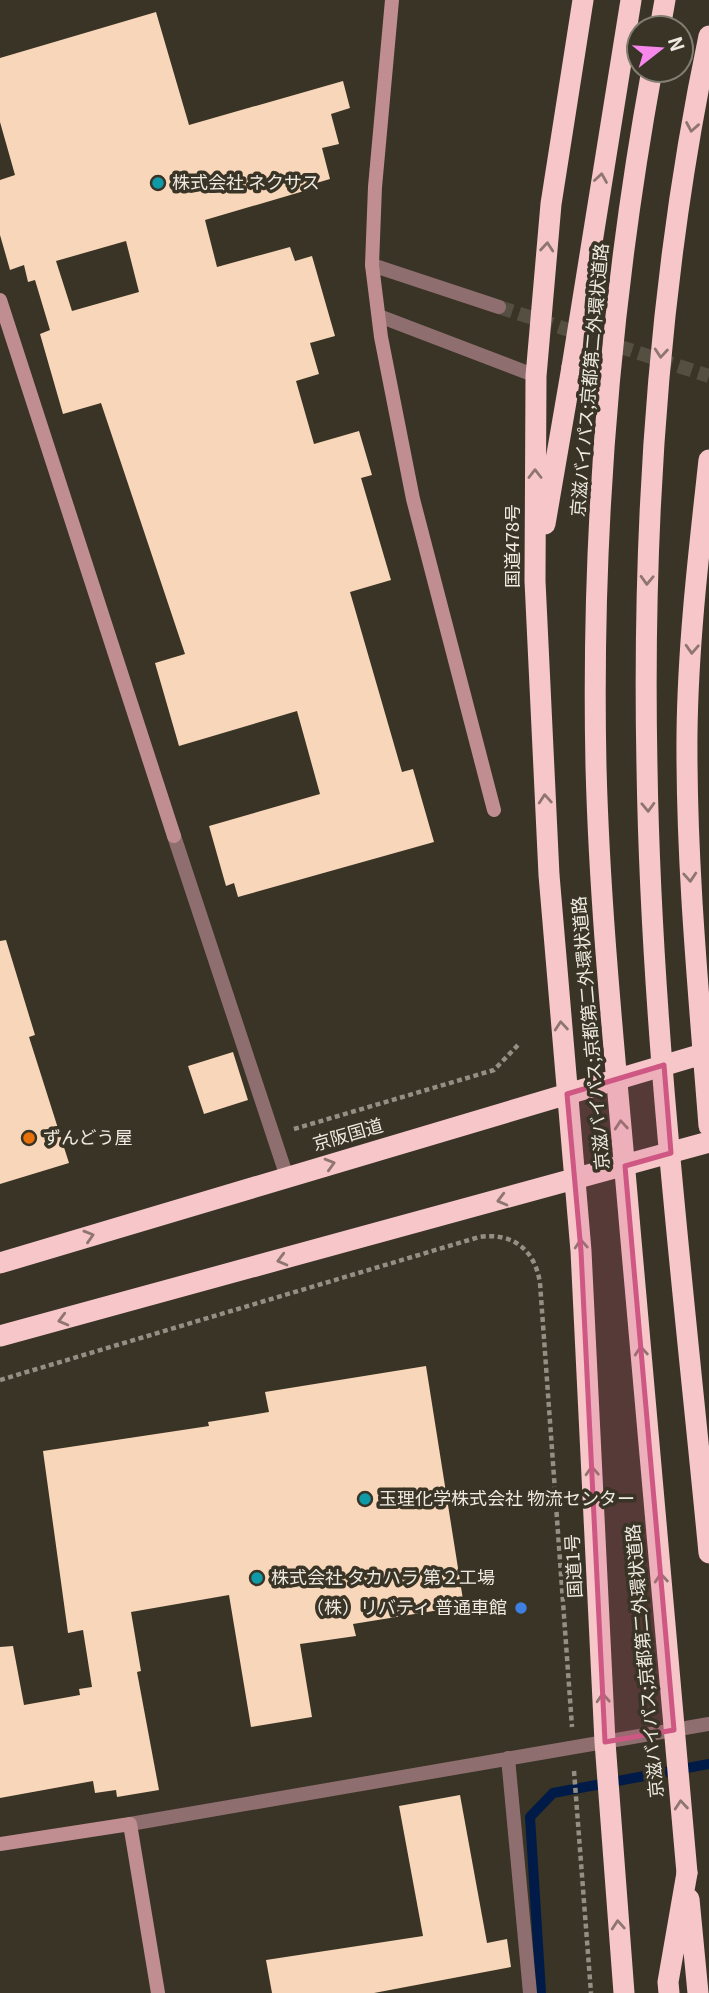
<svg xmlns="http://www.w3.org/2000/svg" width="709" height="1993" font-family="Georgia,'Noto Sans JP',serif">
  <rect width="100%" height="100%" fill="#393425"/>
  <g fill="none" stroke-linecap="round" stroke-linejoin="round">
    <!-- stream -->
    <path stroke="#001b47" stroke-width="10" d="M541,1993l-11,-176 23,-24 156,-29"/>
  </g>
  <!-- building -->
  <path fill="#f8d6b9" fill-rule="evenodd" d="M156,12l33,113 154,-44 7,27 -19,6 8,30 -17,4 8,31 -27,8 1,4 -99,29 12,47 73,-20 5,14 17,-5 23,80 -25,7 9,31 -23,7 18,63 45,-13 13,44 -11,3 30,102 -41,12 52,180 11,-3 21,73 -196,55 -4,-14 -8,3 -17,-60 111,-32 -23,-83 -118,35 -24,-83 30,-9 -84,-251 -38,11 -23,-80 10,-4 -15,-50 -7,2 -4,-17 -14,5 -10,-35v-55l15,-5 -15,-53v-64zM126,241l13,51 -67,19 -16,-50z
    M6,940l29,95 -6,2 40,126 -69,21v-243z
    M233,1052l15,48 -44,14 -16,-48z
    M426,1366l38,240 -111,18 3,12 -56,8 12,73 -61,10 -22,-132 -98,17 10,59 -4,1 22,118 -42,7 -1,-7 -21,3 -2,-12 -93,17v-151l13,-1 11,59 56,-10 -1,-6 13,-2 -9,-57 -15,3 -25,-182 166,-25 -1,-4 61,-10 -4,-20z
    M460,1795l27,148 20,-4 4,28 -137,26h-102l-6,-33 157,-24 -24,-130z"/>
  <g fill="none" stroke-linecap="round" stroke-linejoin="round">
    <!-- street-tunnel -->
    <path stroke="#544f41" stroke-width="14" stroke-dasharray="14 7" stroke-linecap="butt" d="M499,307l210,69"/>
    <!-- path -->
    <path stroke="#948f84" stroke-width="4.5" stroke-dasharray="5 3.5" stroke-linecap="butt" d="M294,1129l200,-59 25,-26
      M0,1380l479,-143c34,-5 56,13 61,46l32,444
      M574,1771l17,222"/>
    <!-- street -->
    <path stroke="#8e6e6f" stroke-width="14" d="M372,265l127,42
      M379,316l157,60
      M174,836l113,341
      M508,1758l22,235
      M130,1824l579,-100"/>
    <!-- secondary -->
    <path stroke="#c08e90" stroke-width="14" d="M392,0l-17,187 -3,78 9,72 32,162 81,311
      M0,300l174,536
      M0,1844l130,-20 28,169"/>
    <!-- highway -->
    <path stroke="#f6c6c8" stroke-width="21" d="M583,0l-32,204 -15,172 -1,205 14,294 32,376 24,491 19,251
      M660,28l5,-28
      M709,460c-10,91 -21,183 -22,274 -1,132 12,262 22,392
      M545,524l27,-157
      M0,1263l709,-211
      M0,1336l709,-194
      M689,1899l9,94
      M669,1993l-1,-11 19,-109"/>
    <!-- highway-bridge -->
    <path stroke="#f6c6c8" stroke-width="21" d="M709,36c-51,241 -67,486 -62,731 4,263 37,525 62,786
      M652,70c-42,230 -61,463 -56,697 4,154 21,308 34,462 19,215 38,429 57,644
      M572,367l59,-367"/>
  </g>
  <!-- one-way arrows -->
  <defs><path id="oneway-chevron" d="M-2-3.5L2.5 0L-2 3.5" fill="none" stroke-width="1.6" stroke-linecap="round" stroke-linejoin="round" transform="scale(1.75)"/></defs>
  <g stroke="#8e766e">
    <use href="#oneway-chevron" transform="translate(692 127) rotate(100)"/>
    <use href="#oneway-chevron" transform="translate(601 178) rotate(-81)"/>
    <use href="#oneway-chevron" transform="translate(547 247) rotate(-85)"/>
    <use href="#oneway-chevron" transform="translate(661 353) rotate(95)"/>
    <use href="#oneway-chevron" transform="translate(535 474) rotate(-90)"/>
    <use href="#oneway-chevron" transform="translate(647 580) rotate(92)"/>
    <use href="#oneway-chevron" transform="translate(692 649) rotate(93)"/>
    <use href="#oneway-chevron" transform="translate(545 799) rotate(-94)"/>
    <use href="#oneway-chevron" transform="translate(648 807) rotate(88)"/>
    <use href="#oneway-chevron" transform="translate(690 877) rotate(86)"/>
    <use href="#oneway-chevron" transform="translate(561 1026) rotate(-95)"/>
    <use href="#oneway-chevron" transform="translate(621 1125) rotate(-95)"/>
    <use href="#oneway-chevron" transform="translate(330 1164) rotate(-16)"/>
    <use href="#oneway-chevron" transform="translate(502 1200) rotate(165)"/>
    <use href="#oneway-chevron" transform="translate(89 1236) rotate(-17)"/>
    <use href="#oneway-chevron" transform="translate(581 1244) rotate(-94)"/>
    <use href="#oneway-chevron" transform="translate(282 1260) rotate(165)"/>
    <use href="#oneway-chevron" transform="translate(63 1320) rotate(165)"/>
    <use href="#oneway-chevron" transform="translate(641 1351) rotate(-95)"/>
    <use href="#oneway-chevron" transform="translate(592 1471) rotate(-93)"/>
    <use href="#oneway-chevron" transform="translate(661 1578) rotate(-95)"/>
    <use href="#oneway-chevron" transform="translate(603 1698) rotate(-93)"/>
    <use href="#oneway-chevron" transform="translate(681 1805) rotate(-95)"/>
    <use href="#oneway-chevron" transform="translate(618 1925) rotate(-94)"/>
  </g>
  <!-- marked area -->
  <path fill="#cf5783" fill-opacity="0.2" stroke="#cf5783" stroke-width="5" stroke-linejoin="round" d="M664,1065l7,88 -46,13 49,564 -69,12 -24,-491 -14,-157z"/>
  <!-- markers -->
  <g fill="#0f9aa8" stroke="#393425" stroke-width="2.5">
    <circle cx="158" cy="183" r="7"/>
    <circle cx="365" cy="1499" r="7"/>
    <circle cx="257" cy="1578" r="7"/>
  </g>
  <circle fill="#e8710a" stroke="#393425" stroke-width="2.5" cx="29" cy="1138" r="7"/>
  <circle fill="#3f7fe0" stroke="#393425" stroke-width="2.5" cx="521" cy="1608" r="7"/>
  <g text-anchor="middle" stroke-width="7" stroke-linejoin="round" paint-order="stroke">
    <!-- poi labels -->
    <g font-size="18" fill="#eeeae1" stroke="#393425" text-anchor="start">
      <text x="172" y="189">株式会社 ネクサス</text>
      <text x="43" y="1144">ずんどう屋</text>
      <text x="379" y="1505">玉理化学株式会社 物流センター</text>
      <text x="271" y="1584">株式会社 タカハラ 第２工場</text>
      <text x="507" y="1614" text-anchor="end">（株）リバティ 普通車館</text>
    </g>
    <!-- street labels -->
    <g font-size="18" fill="#eeeae1" stroke="#393425">
      <text transform="translate(590 380) rotate(-85)" y="6">京滋バイパス;京都第二外環状道路</text>
      <text transform="translate(513 546) rotate(-90)" y="6">国道478号</text>
      <text transform="translate(591 1033) rotate(-95)" y="6">京滋バイパス;京都第二外環状道路</text>
      <text transform="translate(348 1135) rotate(-16)" y="6">京阪国道</text>
      <text transform="translate(574 1566) rotate(-93)" y="6">国道1号</text>
      <text transform="translate(645 1661) rotate(-95)" y="6">京滋バイパス;京都第二外環状道路</text>
    </g>
  </g>
  <!-- north arrow -->
  <g transform="translate(660 49) rotate(73)"><circle r="33" fill="#393425" stroke="#817d70" stroke-width="2"/>
  <path d="M0-5L12 26L0 18L-12 26Z" fill="#f688ec"/>
  <text y="-10" font-size="19" font-weight="bold" text-anchor="middle" fill="#eeeae1">N</text>
  </g>
</svg>
